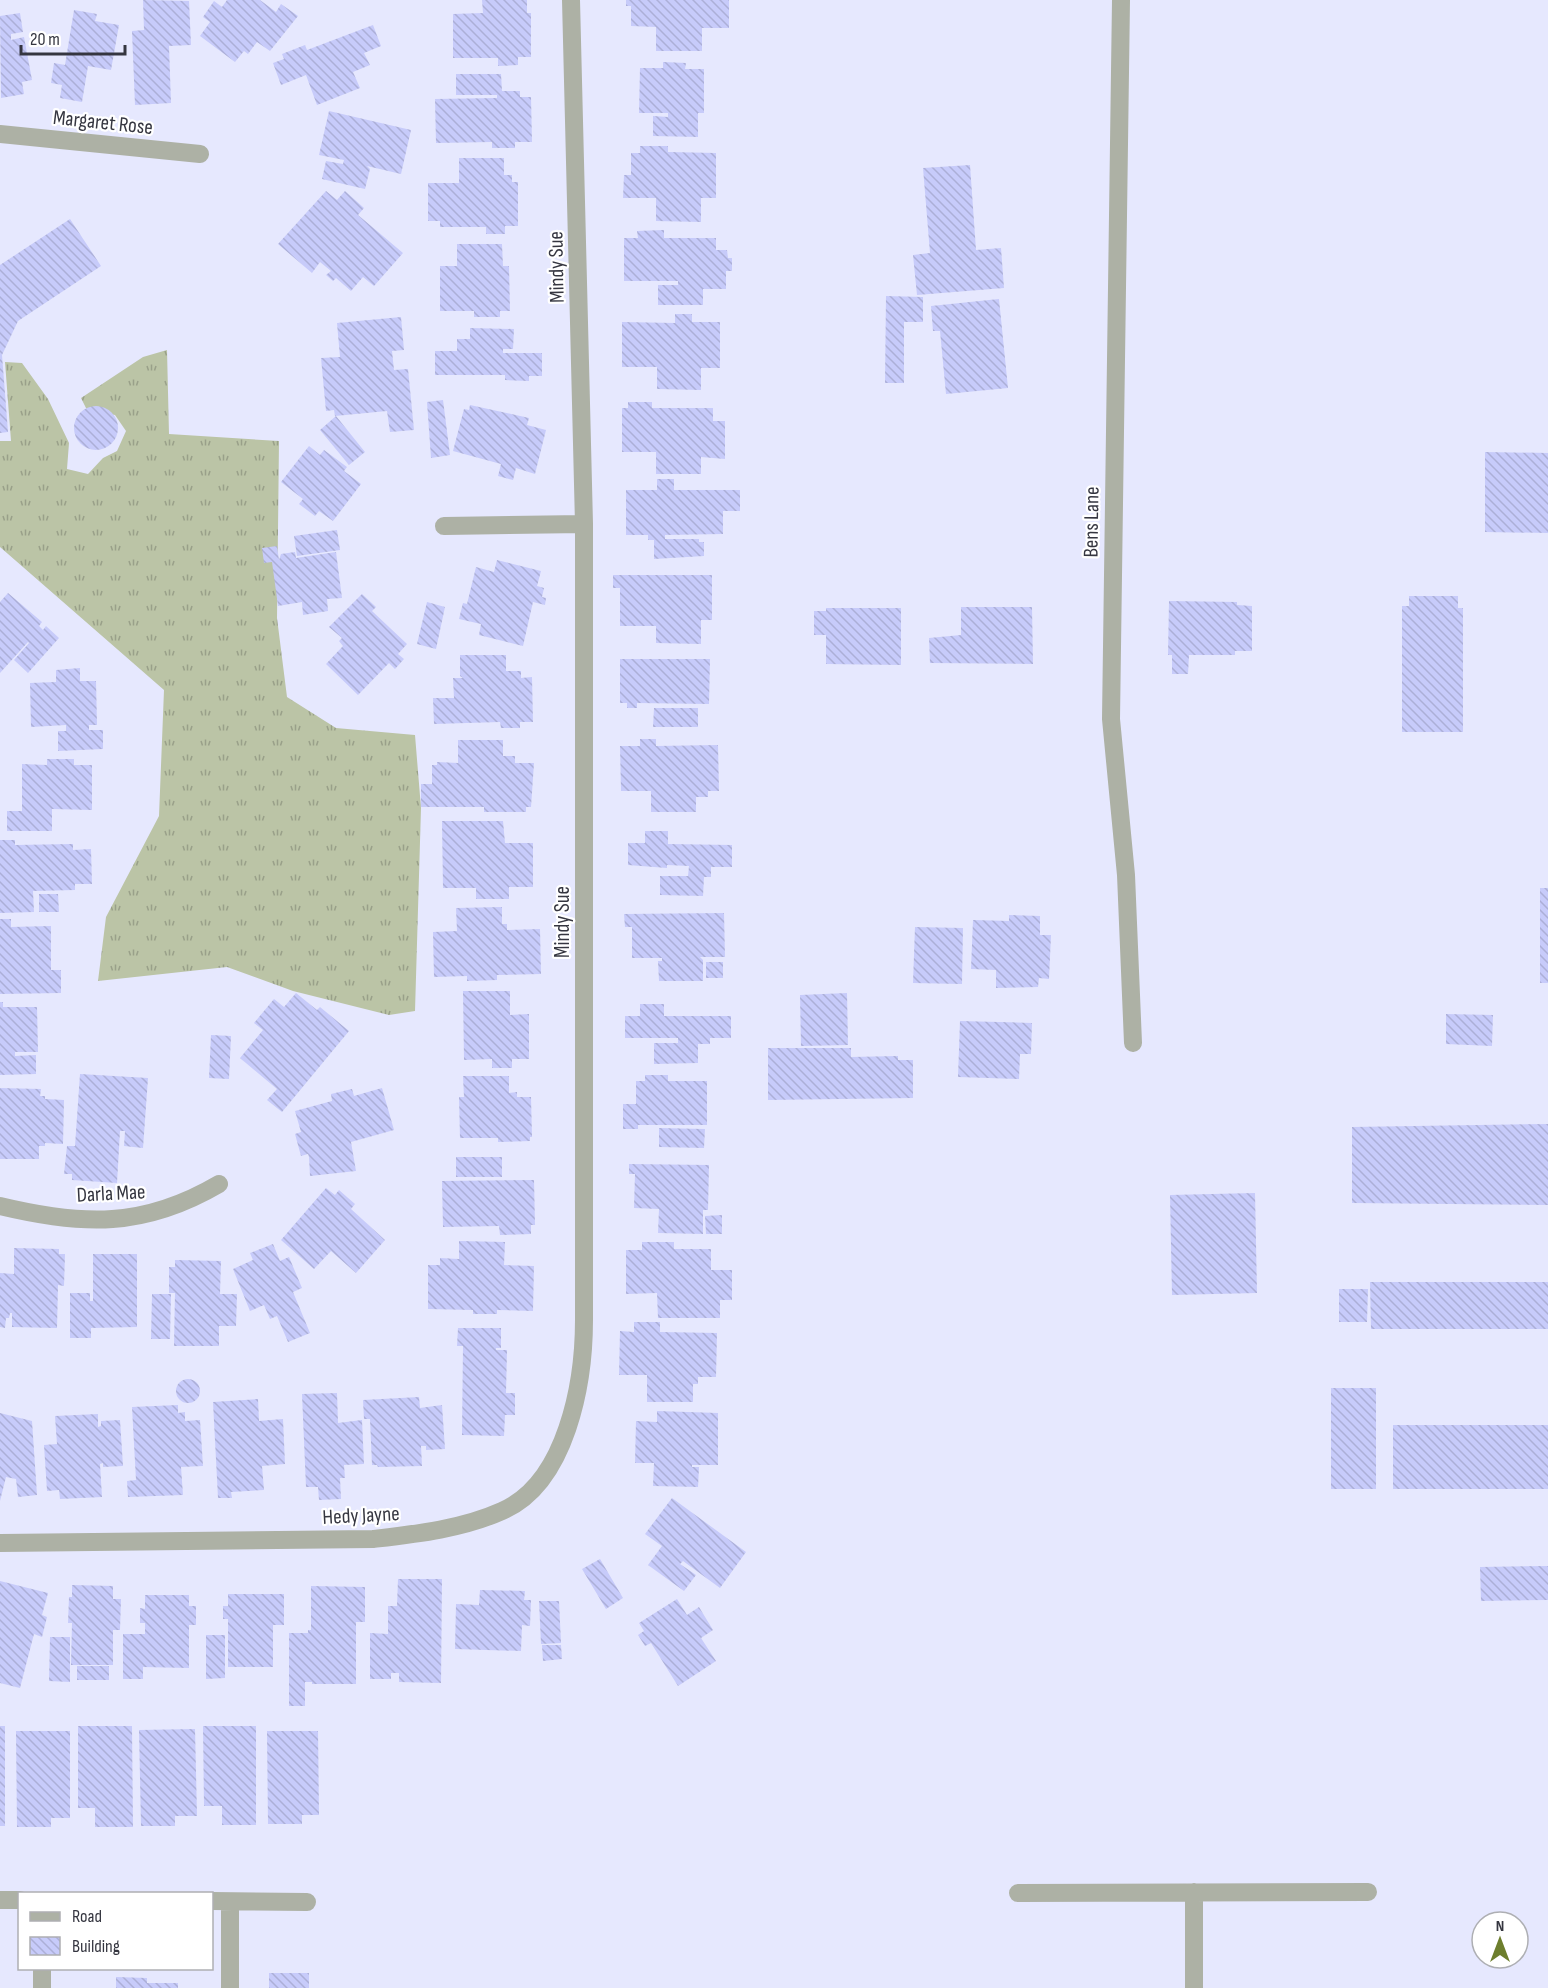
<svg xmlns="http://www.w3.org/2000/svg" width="1548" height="1988" font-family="'Sofia Sans Condensed',sans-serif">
  <defs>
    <pattern id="grass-tufts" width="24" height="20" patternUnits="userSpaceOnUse" patternTransform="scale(1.5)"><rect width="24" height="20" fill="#bbc4a6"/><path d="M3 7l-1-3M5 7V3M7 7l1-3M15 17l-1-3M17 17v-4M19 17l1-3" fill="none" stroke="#99a089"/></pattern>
    <pattern id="building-back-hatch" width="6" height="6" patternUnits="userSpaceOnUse" patternTransform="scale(1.5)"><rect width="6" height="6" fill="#c7cbfa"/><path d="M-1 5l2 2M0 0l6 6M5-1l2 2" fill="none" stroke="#acafd7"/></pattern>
  </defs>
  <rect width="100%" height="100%" fill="#e6e8fe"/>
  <!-- grass -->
  <path fill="url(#grass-tufts)" d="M167,350l2,84 110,7 -2,177 10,79 49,31 79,7 6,73 -6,203 -26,4 -96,-24 -66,-24 -129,14 8,-64 53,-101 5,-126 -164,-143v-106h11l-6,-79 17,1 26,36 21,44 -2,26 21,5 15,-16 14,-7 9,-20 -11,-16 -28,-5 -6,-12 62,-41z"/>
  <!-- building -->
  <path fill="url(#building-back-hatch)" d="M143,0l46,1 2,44 -22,1 2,57 -36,2 -3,-74 12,-1z
    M227,0h33l16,12 5,-8 17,12 -28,35 -13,-9 -9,12 -4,-3 -9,11 -35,-26 10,-14 -7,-5 11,-16 8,6z
    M482,0h45v13h4v44h-13v8l-20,1v-8h-45v-44l30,-1z
    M626,0h103v28h-27v23h-46v-24l-25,-1v-20h-5z
    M74,10l23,4 -2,7 24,4 -8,45 -23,-4 -6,36 -22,-4 2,-13 -11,-2 3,-20 11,2z
    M20,13l3,19 -12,2v6l13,-3 8,43 -10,2 2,12 -23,4 -1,-82z
    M373,25l8,21 -17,7 6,12 -17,7 7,16 -43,17 -11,-30 -25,10 -8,-22 11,-4 -2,-5 23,-9 2,5z
    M663,62l23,1 -1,6h19v44h-6v24l-45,-1v-20l15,1v-4h-29l1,-45h23z
    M456,74h45l1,17h18v6h11l1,45h-17v6h-23v-6l-56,1 -1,-44 62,-1v-3h-41z
    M329,111l82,19 -10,44 -34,-8 3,3 -5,20 -43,-10 4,-18 17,3 1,-4 -25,-5z
    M640,146h28v6l48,1v45h-15v24l-45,-1v-23h-33l1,-23h7v-22h9z
    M459,158h45v17h8v7h6v44h-13v8h-19v-7h-46v-6h-12v-38h31z
    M970,165l6,85 25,-2 3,40 -87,7 -4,-40 17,-2 -7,-85z
    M326,191l11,9 8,-9 19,17 -6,7 45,38 -29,33 -11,-9 -12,14 -15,-13 -3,3 -7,-6 5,-4 -11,-9 -8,11 -34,-29z
    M70,219l31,47 -83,55 -16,34 6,77 -8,1v-168z
    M664,230v8h52v12h11l1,8h4v13h-6v18h-23v16h-45v-20h20v-4h-54v-43h14l-1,-7z
    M457,244h45l1,22h6l1,45h-10v6h-26v-6h-34v-45h17z
    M886,296l37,1v25h-19v61h-19z
    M999,299l9,89 -62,6 -6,-63h-7l-2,-25z
    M675,314h17v8h28v46h-19v22l-44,-1v-22h-35v-45l53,1z
    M401,317l3,33 -12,1 2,19 14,-1 6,61 -24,2 -3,-21 -52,5 -1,-6 -8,1 -5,-53 19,-1 -3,-34z
    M470,328l44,1 -1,20h-10v4h39v23h-13v5l-24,-1v-5h-70v-24h22v-12h13z
    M443,400l7,55 -19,3 -4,-56z
    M628,402h24v6h61v13h12v38l-24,-2v17h-45v-22h-34v-44h6z
    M470,405l59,13 -2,7 19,5 -11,44 -19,-6 -3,12 -15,-4 3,-12 -48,-13 11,-42 5,1z
    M74 428a22 22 0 1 1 44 0a22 22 0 1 1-44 0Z
    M336,416l29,36 -16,13 -29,-35z
    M309,446l11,9 4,-5 23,17 -3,4 17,13 -28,37 -14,-10 -4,5 -16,-12 4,-5 -22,-17z
    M1485,452l63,1v80l-63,-1z
    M657,479h17v11h66v21h-17v23l-58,1v4h34v3h5v14l-50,3v-19h-6v-5h-22v-45h31z
    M337,530l3,20 -43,6 -3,-20z
    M277,546l2,14 2,-6 14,-2 1,6 40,-6 6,46 -15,1 1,12 -25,4 -1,-13 -24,4 -6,-44 -8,1 -2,-15z
    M497,560l44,11 -4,15 7,2 -2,9 4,1 -1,7 -12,-3 -10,44 -44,-11 2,-11 -22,-5 4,-16 4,1 9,-37 18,5z
    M613,575h99v45h-11v24l-45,-1v-17h-36v-38h-7z
    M8,593l34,29 -3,4 4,4 3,-4 13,12 -31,35 -14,-13 15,-17 -1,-1 -28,31v-71z
    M362,594l14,13 -4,4 35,33 -9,10 6,5 -9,10 -6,-6 -31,32 -32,-31 17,-18 -4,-5 3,-3 -13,-11z
    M1409,596h49v12h5v124h-61v-126h7z
    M1169,601l68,1v3l15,1v45h-17v4h-46l-1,19h-16v-19h-4z
    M427,602l18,5 -9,42 -19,-5z
    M961,607h71l1,57 -103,-1 -1,-25 32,-3z
    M826,608h75v57l-75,-1v-29h-12v-24h12z
    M460,655h46v16h15v7l11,-1 1,45h-13v6h-19l-1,-6 -66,2 -1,-26h21l-1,-20h10l-3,-2z
    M620,659h90l-1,45 -72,-1v5h-10v-5h-7z
    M80,668v13h16l1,44h-8v5h14v19l-45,2v-20h8v-6l-35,2 -1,-44 26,-1v-12z
    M654,708h44v19h-45z
    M640,739h16v7l62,-1 1,46h-11v6h-12v15h-45v-21h-30l-1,-45h20z
    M458,740h45v16h12v7h19l-3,44h-5v5h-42v-5h-63v-23h11v-19h5v-3l21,1z
    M47,759h27v6h18v45l-40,-1v22h-45v-20h15v-47l25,1z
    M442,821h61l2,22h28v44h-24v12h-33v-11h-33z
    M645,831h23v13l64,1v22h-21v10h-7l-1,19 -43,-1v-19h28l1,-10 -22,-1v3l-39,-3v-22h17z
    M0,840h15v5l58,-1v6l18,-1 1,35h-17v6l-42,1 1,21 -34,1z
    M1540,888h8v95h-8z
    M39,894h19l1,18h-20z
    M502,907v17h5v6l33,-1 1,45 -44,1v5l-30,1v-5l-33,1 -1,-45 24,-1 -1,-23z
    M724,913l1,44h-25l3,3v21h-44l-1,-20h4v-3h-30v-31h-7l-1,-13z
    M1009,915l31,1v19h11l-2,44 -10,-1 -1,9 -42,1v-18l-25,-1 2,-49 36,1z
    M0,919h11v8l40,-1v44h10v23l-61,1z
    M915,927l48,1 -1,56 -49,-1z
    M706,962h17v16h-17z
    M463,991h47v24l19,-1v45h-17v9h-20v-9l-28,1z
    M296,993l21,17 3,-3 29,24 -67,81 -15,-12 10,-11 -37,-31 23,-28 -9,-7 20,-24 10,8z
    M847,993l1,52 -47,1 -1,-51z
    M0,1002h3v5h34l1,45h-23v4l21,-1v19l-36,1z
    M640,1004h24v12h67v22h-21v6h-12v19l-44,1v-21h24v-5h-53v-22h15z
    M1446,1014l47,1 -1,31 -46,-2z
    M960,1021l72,2 -1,31h-11l-1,25 -61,-2z
    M211,1035l20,1 -2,43 -20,-1z
    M768,1048h83v9l47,-1v4h15v38l-145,2z
    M80,1074l68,4 -5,70 -19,-2 1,-15h-5l-3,52 -45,-3v-6h-8l3,-28h8z
    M645,1075h23v6h39v44h-69v4h-15v-25h13v-23h9z
    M463,1076h46v17l8,-1v5h14l1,40h-2v4l-32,1v-4h-38l-1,-41h5z
    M0,1088l41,1 -1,7h5v3l19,1 -1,44 -18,-1v3h-6v13h-39z
    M382,1088l12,42 -43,12 5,29 -46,5 -1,-19 -1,-3 -7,2 -6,-22 6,-2 -6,-21 37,-10 -1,-7 21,-5 2,7z
    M1548,1124v81l-196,-2v-76z
    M659,1128l46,1 -1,19 -45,-1z
    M456,1157h46v20h-46z
    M629,1164l80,1 -1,45h-5v24l-45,-1 1,-24 -25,-1 1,-34h-6z
    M534,1180l1,45h-4v9l-31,1 -1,-9 -56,1 -1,-46z
    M326,1188l9,7 4,-5 16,14 -4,5 34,31 -29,33 -25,-22 -17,18 -33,-29z
    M1255,1193l2,100 -85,2 -2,-100z
    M722,1215v19h-16l-1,-18z
    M459,1241l46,1 -1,23 30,1 -1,45 -36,-1v4h-24v-4l-45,-1v-44h12v-7l19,1z
    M642,1242h32v7h37v21h21v30h-12v18h-62l-1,-25 -31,1v-44h16z
    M273,1244l7,17 9,-4 13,31 -9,4 17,41 -22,9 -11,-26 -7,3 -6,-14 -14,6 -17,-42 20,-9 -3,-7z
    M14,1248l45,1v5h6l-1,32 -6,-1 -1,43 -45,-1v-14h-2l-1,5h-3l-1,10 -5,-1v-54l14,1z
    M93,1254h44v73l-46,1v10h-21v-45h20v8h3z
    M175,1260l46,1 -1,33h17l-1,32h-17v20h-45l1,-53h-6v-26h6z
    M1370,1282h178v47h-177z
    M1339,1289h29l-1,33h-28z
    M152,1294h19l-1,45h-19z
    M634,1322h26v10l57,1 -1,44h-18v7h-5v18h-46v-27h-28l1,-44 14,1z
    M458,1328h43v20h-5v2h11l-1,43h9v22h-10l-1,21 -42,-1 1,-89h-6z
    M176 1391a12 12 0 1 1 24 0a12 12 0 1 1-24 0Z
    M1331,1388h45v101h-45z
    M337,1393l1,30 24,-3 2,44 -20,1 1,13h-5l1,21 -22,1 -1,-13h-12l-4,-93z
    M419,1397l1,11 22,-3 3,44 -19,1v-4h-5l1,20 -44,1 -1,-2h-5l-2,-46h-6l-1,-19z
    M258,1399l1,22 24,-2 2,45 -23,2 2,24 -33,2 1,6h-14l-5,-96z
    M178,1405v8l7,-1v9l15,-1 3,46 -22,1 2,28 -55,2 -1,-16 9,-1 -4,-73z
    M657,1411l61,2v52h-26v2h7l-1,20 -45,-1 1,-23h-19l1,-42 21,1z
    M0,1413l32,8 5,74 -19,2 -2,-18 -10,-2 -6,24z
    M98,1414v13l3,-1v-5l19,-1 3,46 -20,1v-4l-3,1 2,33 -42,2 -1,-9 -12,1 -3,-46 13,-1 -2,-28z
    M1393,1425h155v64h-155z
    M672,1498l74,54 -26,36 -37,-27 -3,3 16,11 -12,16 -36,-26 14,-19 -17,-12z
    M600,1559l23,39 -17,11 -24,-40z
    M1548,1566v34l-67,1 -1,-34z
    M398,1579h44l-1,104 -42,-1v-9h-8v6h-21v-46l18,1v-28h9z
    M0,1581l48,12 -6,22 5,2 -5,20 -8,-3 -14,54 -20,-5z
    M72,1585l41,1v13h8l-1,31h-7v35h-42l1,-42h-4l1,-26h3z
    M311,1586l54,1v35h-9v62h-44v-2h-7v24h-16v-73h19v-3h3z
    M480,1590l45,1 -1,9h7l-1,26 -8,-1 -1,26 -66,-2 1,-45 23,1z
    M228,1594h56v31h-11v42h-45v-48h-5v-13h5z
    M145,1595h44v11h7v19h-7v43l-46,-1v12h-20v-45h22v-11h-5v-15l5,1z
    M677,1599l10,16 12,-8 14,23 -12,8 15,23 -38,25 -27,-43 -6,3 -7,-11 6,-4 -5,-8z
    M539,1601h20l2,42 -20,1z
    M206,1635h19v43l-19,1z
    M50,1637h20v45l-21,-1z
    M542,1645h19l1,14 -19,2z
    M77,1666h32v14h-32z
    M0,1726h5v100h-5z
    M78,1726h54l1,101h-38v-19h-17z
    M203,1726h53v99h-34v-19h-18z
    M195,1729l2,87h-22v10h-34l-2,-96z
    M16,1731h54v87h-19v9h-34z
    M267,1731h51l1,84h-17v9h-34z
    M269,1973h40v15h-40z
    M116,1977l31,1v5h31v5h-62z"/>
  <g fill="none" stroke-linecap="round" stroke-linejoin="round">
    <!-- minor -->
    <path stroke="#adb1a5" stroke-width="18" d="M1121,0l-10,719 15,156 7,168
      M0,134l200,20
      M444,526l140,-2
      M0,1206c83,20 144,22 219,-22
      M0,1543l373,-4c43,-5 89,-10 129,-28 65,-28 82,-129 82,-191v-796l-13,-524
      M1018,1893l350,-1
      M0,1900h20
      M212,1901l95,1
      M42,1968v20
      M230,1988v-86
      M1194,1988v-96"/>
  </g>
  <g text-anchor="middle" stroke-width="4.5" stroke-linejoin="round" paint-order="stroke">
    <!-- street labels -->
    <g font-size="21" fill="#353640" stroke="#fff">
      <text transform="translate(103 122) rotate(6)" y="7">Margaret Rose</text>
      <text transform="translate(556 267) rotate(-91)" y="7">Mindy Sue</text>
      <text transform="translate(1091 522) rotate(-89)" y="7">Bens Lane</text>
      <text transform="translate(562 922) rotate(-90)" y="7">Mindy Sue</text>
      <text transform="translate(111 1193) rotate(-3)" y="7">Darla Mae</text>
      <text transform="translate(361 1515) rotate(-3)" y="7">Hedy Jayne</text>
    </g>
  </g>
  <!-- legend -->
  <rect x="18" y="1892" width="195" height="78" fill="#ffffff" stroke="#aeafb3" stroke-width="1.5"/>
  <rect x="30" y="1912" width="30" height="9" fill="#adb1a5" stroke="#aeafb3" stroke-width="1.5"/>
  <text x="72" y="1922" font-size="18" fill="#353640">Road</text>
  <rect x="30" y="1937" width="30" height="18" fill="url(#building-back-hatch)" stroke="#aeafb3" stroke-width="1.5"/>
  <text x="72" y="1952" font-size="18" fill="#353640">Building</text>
  <!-- north arrow -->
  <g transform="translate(1500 1940)"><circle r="28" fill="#ffffff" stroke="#aeafb3" stroke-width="1.5"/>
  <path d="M0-4.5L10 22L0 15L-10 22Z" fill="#6d7e2d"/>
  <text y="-9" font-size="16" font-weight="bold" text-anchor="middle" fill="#353640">N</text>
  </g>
  <!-- scale -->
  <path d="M21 45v9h104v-9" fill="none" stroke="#353640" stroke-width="3"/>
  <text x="30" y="45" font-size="18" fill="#353640" stroke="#ffffff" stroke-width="4.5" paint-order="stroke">20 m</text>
</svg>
